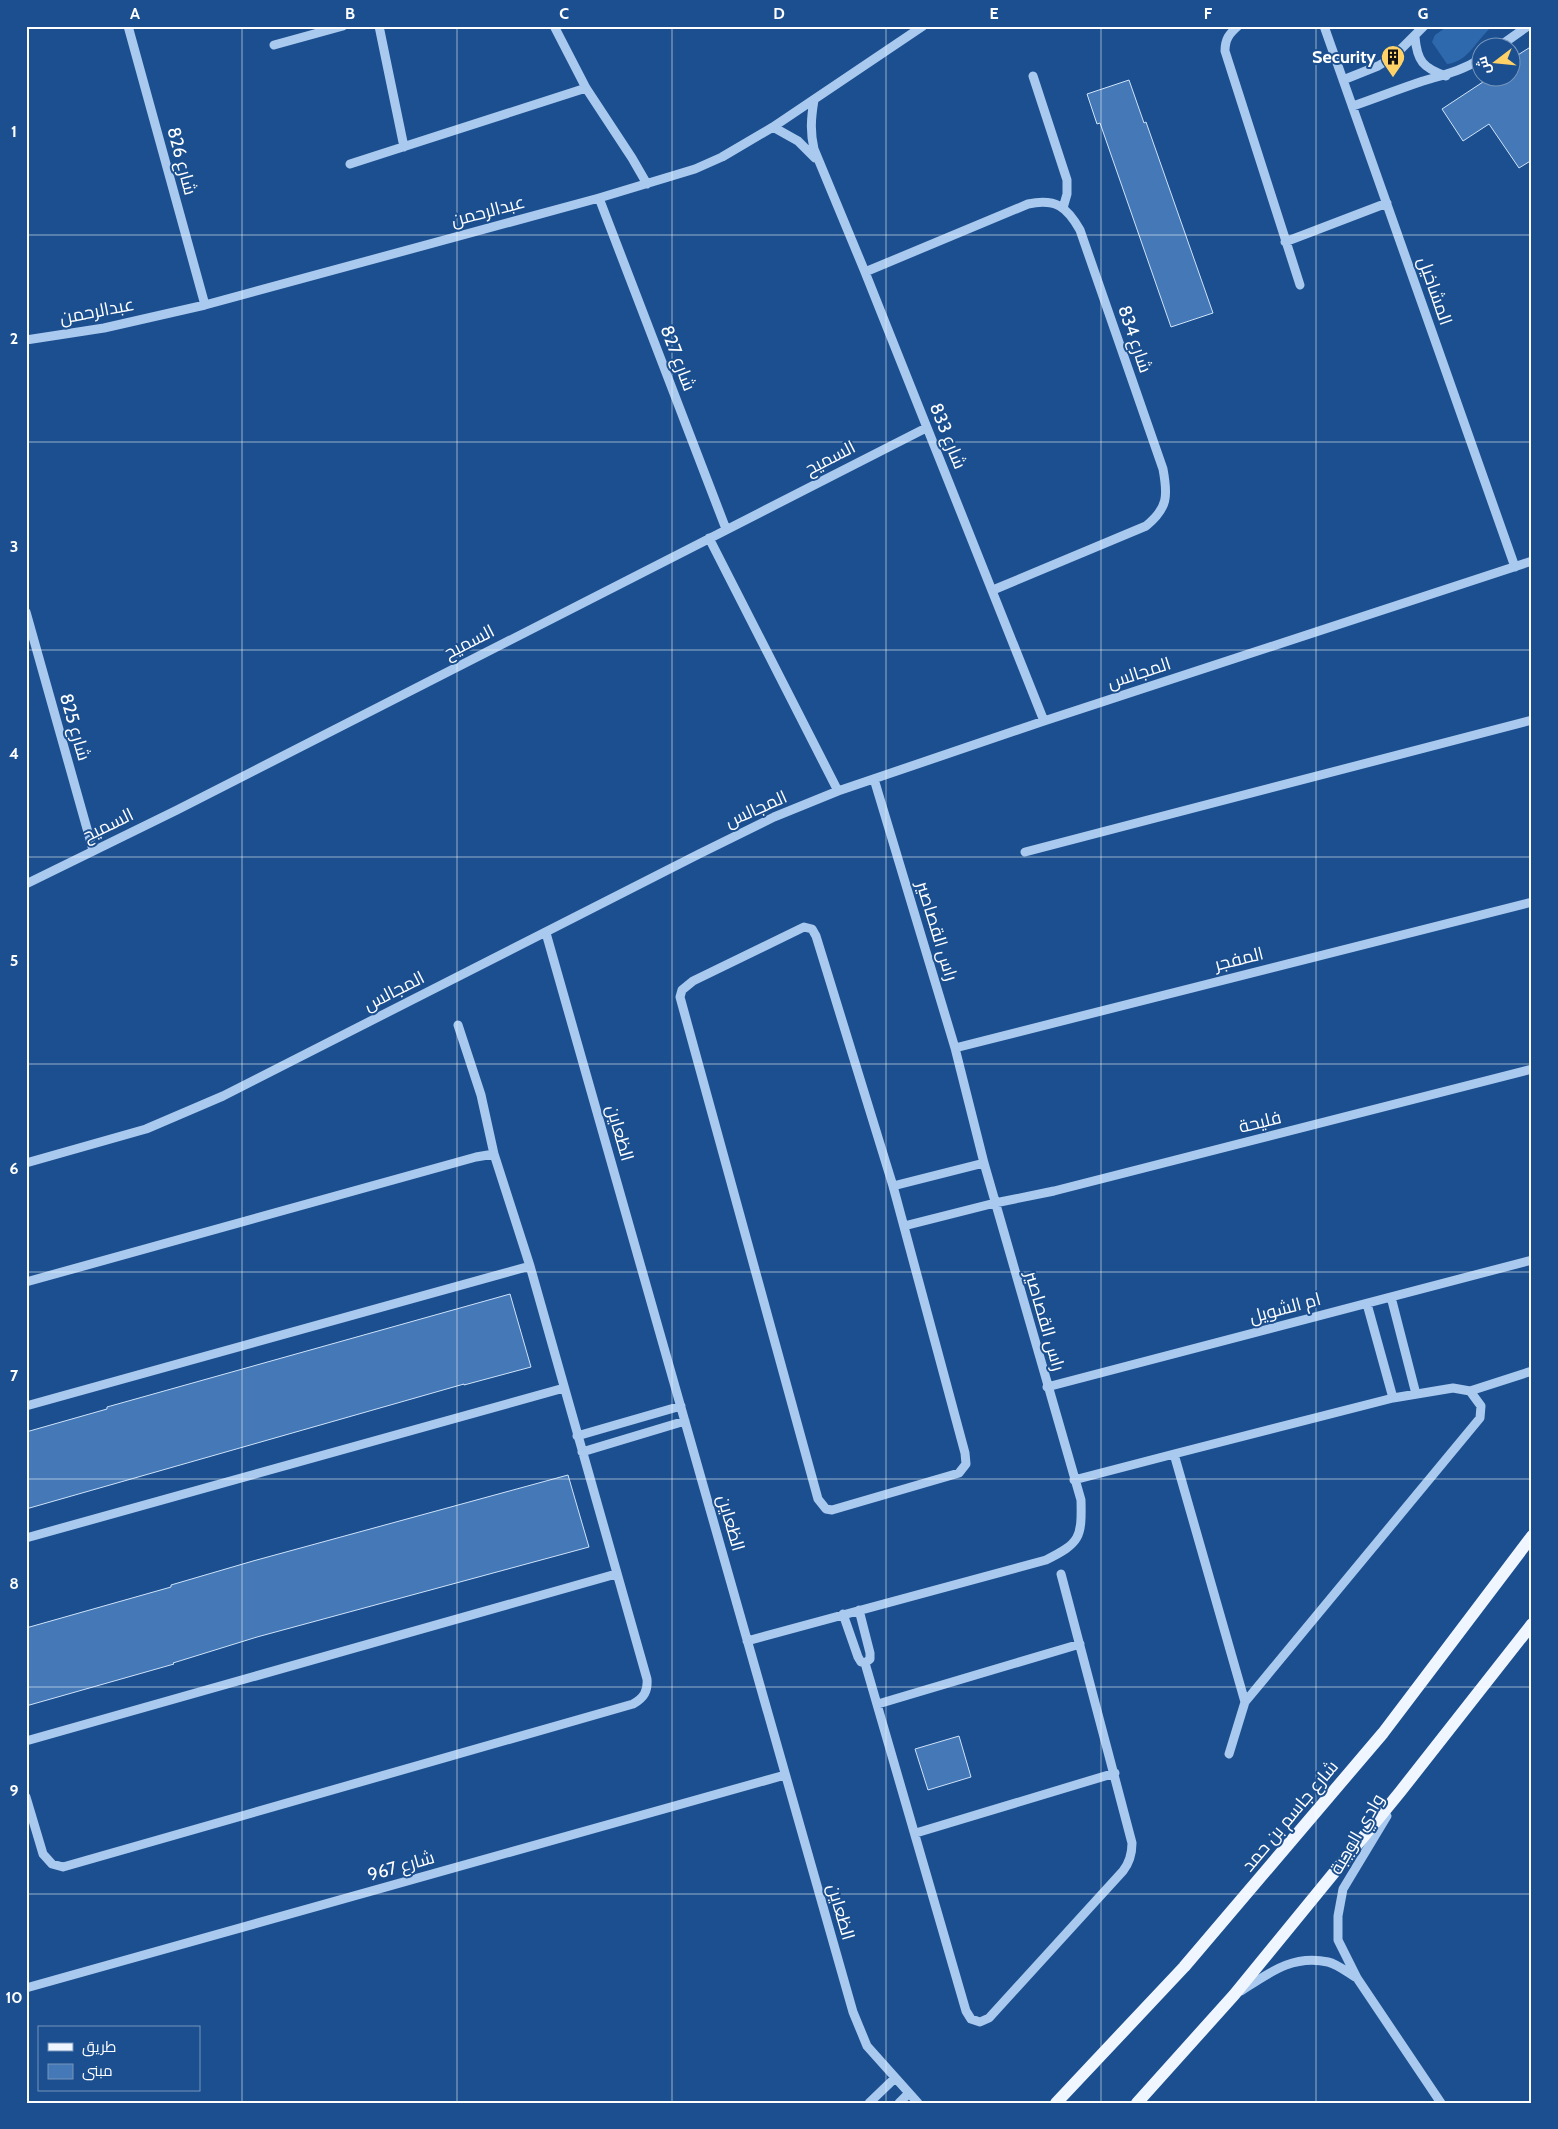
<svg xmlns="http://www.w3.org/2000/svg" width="1558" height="2129" font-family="Cabin,Cairo,sans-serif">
  <rect width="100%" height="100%" fill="#1b4f8f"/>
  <!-- green -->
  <path fill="#2e69ad" d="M1448,26h45c-17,13 -24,36 -46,38l-15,-22 3,-7z"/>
  <!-- building -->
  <path fill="#4478b7" stroke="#cfe3fa" d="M1532,46v114l-13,8 -30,-44 -26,17 -21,-32 47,-31h21v-18z
    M1129,80l15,43 2,-1 67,191 -42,14 -71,-204 -3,1 -10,-30z
    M510,1294l21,73 -67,18v-1l-438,125v-77l81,-23v-2z
    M568,1475l21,72 -332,90 -84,26 1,1 -148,42v-78l145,-41v-2l82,-24z
    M959,1736l12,41 -43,13 -13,-41z"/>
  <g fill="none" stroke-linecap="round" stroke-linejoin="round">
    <!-- minor -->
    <path stroke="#a9c9ee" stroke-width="9" d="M128,26l77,279
      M379,26l25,121
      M554,26l32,62 46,70 15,26
      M1238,26c-9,8 -13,13 -13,25l75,234
      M1324,26l191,541
      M1415,37c2,24 8,31 31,39
      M274,45l69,-19
      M1497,48l31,-22
      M1033,76l34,104v14l-4,14
      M1343,80l35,-14 15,-9 31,-31
      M814,100c-3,18 -4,32 0,49l51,123 179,449
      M1353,106c23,-8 46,-17 70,-25 20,-6 39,-10 57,-22
      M773,127l25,14 17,17
      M350,164l236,-76
      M599,198l127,331
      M1285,242l102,-39
      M865,272l163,-68c28,-6 39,3 52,26l83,239c5,27 5,39 -17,57l-153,64
      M26,340l78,-12 101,-23 394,-107 96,-29 27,-12 51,-30 150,-101
      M709,538l129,253
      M26,612l67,238
      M1025,852l507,-132
      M26,884l151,-74 749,-382
      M804,927l8,2 4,7 77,250 72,267 1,11 -7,9 -127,37 -6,-1 -8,-10 -138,-502 2,-7 11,-9z
      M546,933l307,1079 14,34 51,57
      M458,1025l23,70 13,59
      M955,1048l577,-146
      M26,1163l120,-34 77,-33 476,-242 75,-37 64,-26 206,-70 488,-160
      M893,1186l91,-23
      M904,1226l91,-23 59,-12 478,-122
      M26,1282l450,-125 18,-3 36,112 117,413c1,12 -3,19 -14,25l-570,163 -11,-3 -9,-10 -17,-57
      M1391,1297l25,97
      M1367,1304l26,94
      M1047,1387l485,-127
      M1470,1391l62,-20
      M26,1406l504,-140
      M577,1436l104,-30
      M582,1452l103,-31
      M1074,1480l100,-26
      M26,1538l538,-150
      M859,1610l11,43v6l-5,4
      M843,1614l15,43 3,5 4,1
      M747,1641l299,-81c34,-17 36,-22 35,-60l-97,-337 -29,-115 -81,-269
      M865,1663l101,348 5,8 9,3 9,-4 134,-147c7,-9 9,-17 9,-28l-71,-269
      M878,1704l202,-60
      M26,1741l590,-167
      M1229,1754l16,-52 235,-284 1,-12 -11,-15 -17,-3 -60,10 -219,56 71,248
      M1387,1816l-44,73 -5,27v24l19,38 84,125
      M916,1833l199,-60
      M26,1988l759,-213
      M1241,1991c28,-18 52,-37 87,-29 9,2 19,10 27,15
      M869,2103l26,-25
      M899,2103l10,-10"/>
    <!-- major -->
    <path stroke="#f0f6ff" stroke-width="12" d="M1056,2103l128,-136 199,-234 149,-197
      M1137,2103l97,-108 166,-203 132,-168"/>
  </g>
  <!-- grid -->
  <path fill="none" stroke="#fff" stroke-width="1" stroke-opacity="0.55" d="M242,26v2077M457,26v2077M672,26v2077M886,26v2077M1101,26v2077M1316,26v2077M26,235h1506M26,442h1506M26,650h1506M26,857h1506M26,1064h1506M26,1272h1506M26,1479h1506M26,1687h1506M26,1894h1506"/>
  <!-- icons -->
  <defs>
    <g id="building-pin" transform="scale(1.25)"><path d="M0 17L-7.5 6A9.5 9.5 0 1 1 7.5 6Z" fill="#ffd166" stroke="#1b4f8f"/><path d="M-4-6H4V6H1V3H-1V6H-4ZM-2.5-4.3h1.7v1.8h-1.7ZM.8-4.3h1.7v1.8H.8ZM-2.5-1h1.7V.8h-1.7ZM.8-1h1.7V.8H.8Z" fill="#111"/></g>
  </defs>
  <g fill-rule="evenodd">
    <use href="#building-pin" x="1393" y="57"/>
  </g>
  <g text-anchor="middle" stroke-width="4" stroke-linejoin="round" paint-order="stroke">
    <!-- poi labels -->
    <g font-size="18" font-weight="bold" fill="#fff" stroke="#1b4f8f" text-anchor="end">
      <text x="1376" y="63">Security</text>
    </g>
    <!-- street labels -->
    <g font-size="18" fill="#fff" stroke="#1b4f8f">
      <text transform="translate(182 161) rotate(75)" y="6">شارع 826</text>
      <text transform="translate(488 211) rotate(-15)" y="6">عبدالرحمن</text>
      <text transform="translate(1435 291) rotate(71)" y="6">المشاخيل</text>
      <text transform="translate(97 311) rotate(-11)" y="6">عبدالرحمن</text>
      <text transform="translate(1135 339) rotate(71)" y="6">شارع 834</text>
      <text transform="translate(678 358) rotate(69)" y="6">شارع 827</text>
      <text transform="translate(948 436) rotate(68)" y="6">شارع 833</text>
      <text transform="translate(830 458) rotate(-27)" y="6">السميح</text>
      <text transform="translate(469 642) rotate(-27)" y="6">السميح</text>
      <text transform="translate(1139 673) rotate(-18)" y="6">المجالس</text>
      <text transform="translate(75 727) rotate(74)" y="6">شارع 825</text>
      <text transform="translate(756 809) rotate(-24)" y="6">المجالس</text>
      <text transform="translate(108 825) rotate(-26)" y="6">السميح</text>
      <text transform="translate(937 931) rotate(73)" y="6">راس القصاصير</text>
      <text transform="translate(1239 959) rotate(-14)" y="6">المفجر</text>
      <text transform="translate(394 991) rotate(-27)" y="6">المجالس</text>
      <text transform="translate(1260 1122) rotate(-14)" y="6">فليحة</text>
      <text transform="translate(620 1133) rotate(74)" y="6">الظعاين</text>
      <text transform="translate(1285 1308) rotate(-15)" y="6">ام الشويل</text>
      <text transform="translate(1045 1321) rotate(74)" y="6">راس القصاصير</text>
      <text transform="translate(731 1523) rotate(74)" y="6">الظعاين</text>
      <text transform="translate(1290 1816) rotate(-50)" y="6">شارع جاسم بن حمد</text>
      <text transform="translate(1357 1834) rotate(-60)" y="6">وادي الوجبة</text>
      <text transform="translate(401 1866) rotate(-16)" y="6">شارع 967</text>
      <text transform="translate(841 1912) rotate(74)" y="6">الظعاين</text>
    </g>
  </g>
  <!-- border -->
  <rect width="1558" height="2129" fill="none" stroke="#1b4f8f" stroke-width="55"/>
  <!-- legend -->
  <rect x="38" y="2026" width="162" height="65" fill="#1b4f8f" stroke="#7695bc"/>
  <rect x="48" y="2043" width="25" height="8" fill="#f0f6ff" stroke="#7695bc"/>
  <text x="82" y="2052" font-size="15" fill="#ffffff">طريق</text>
  <rect x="48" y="2064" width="25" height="15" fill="#4478b7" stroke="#7695bc"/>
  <text x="82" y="2076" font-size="15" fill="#ffffff">مبنى</text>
  <!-- north arrow -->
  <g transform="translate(1496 62) rotate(254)"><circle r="24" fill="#1b4f8f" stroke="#7695bc"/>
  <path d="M0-4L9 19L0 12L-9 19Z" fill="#ffd166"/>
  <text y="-8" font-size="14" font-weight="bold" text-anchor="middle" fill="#ffffff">ش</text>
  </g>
  <rect x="28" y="28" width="1502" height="2074" fill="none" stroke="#fff" stroke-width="2"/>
  <g font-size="16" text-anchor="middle" font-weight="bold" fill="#fff">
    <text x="135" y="19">A</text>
    <text x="350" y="19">B</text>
    <text x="564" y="19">C</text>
    <text x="779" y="19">D</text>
    <text x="994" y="19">E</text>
    <text x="1208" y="19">F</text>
    <text x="1423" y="19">G</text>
    <text x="14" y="137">1</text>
    <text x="14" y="344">2</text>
    <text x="14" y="552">3</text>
    <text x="14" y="759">4</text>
    <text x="14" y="966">5</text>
    <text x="14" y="1174">6</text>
    <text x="14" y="1381">7</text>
    <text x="14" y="1589">8</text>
    <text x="14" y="1796">9</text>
    <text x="14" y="2003">10</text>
  </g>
</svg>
